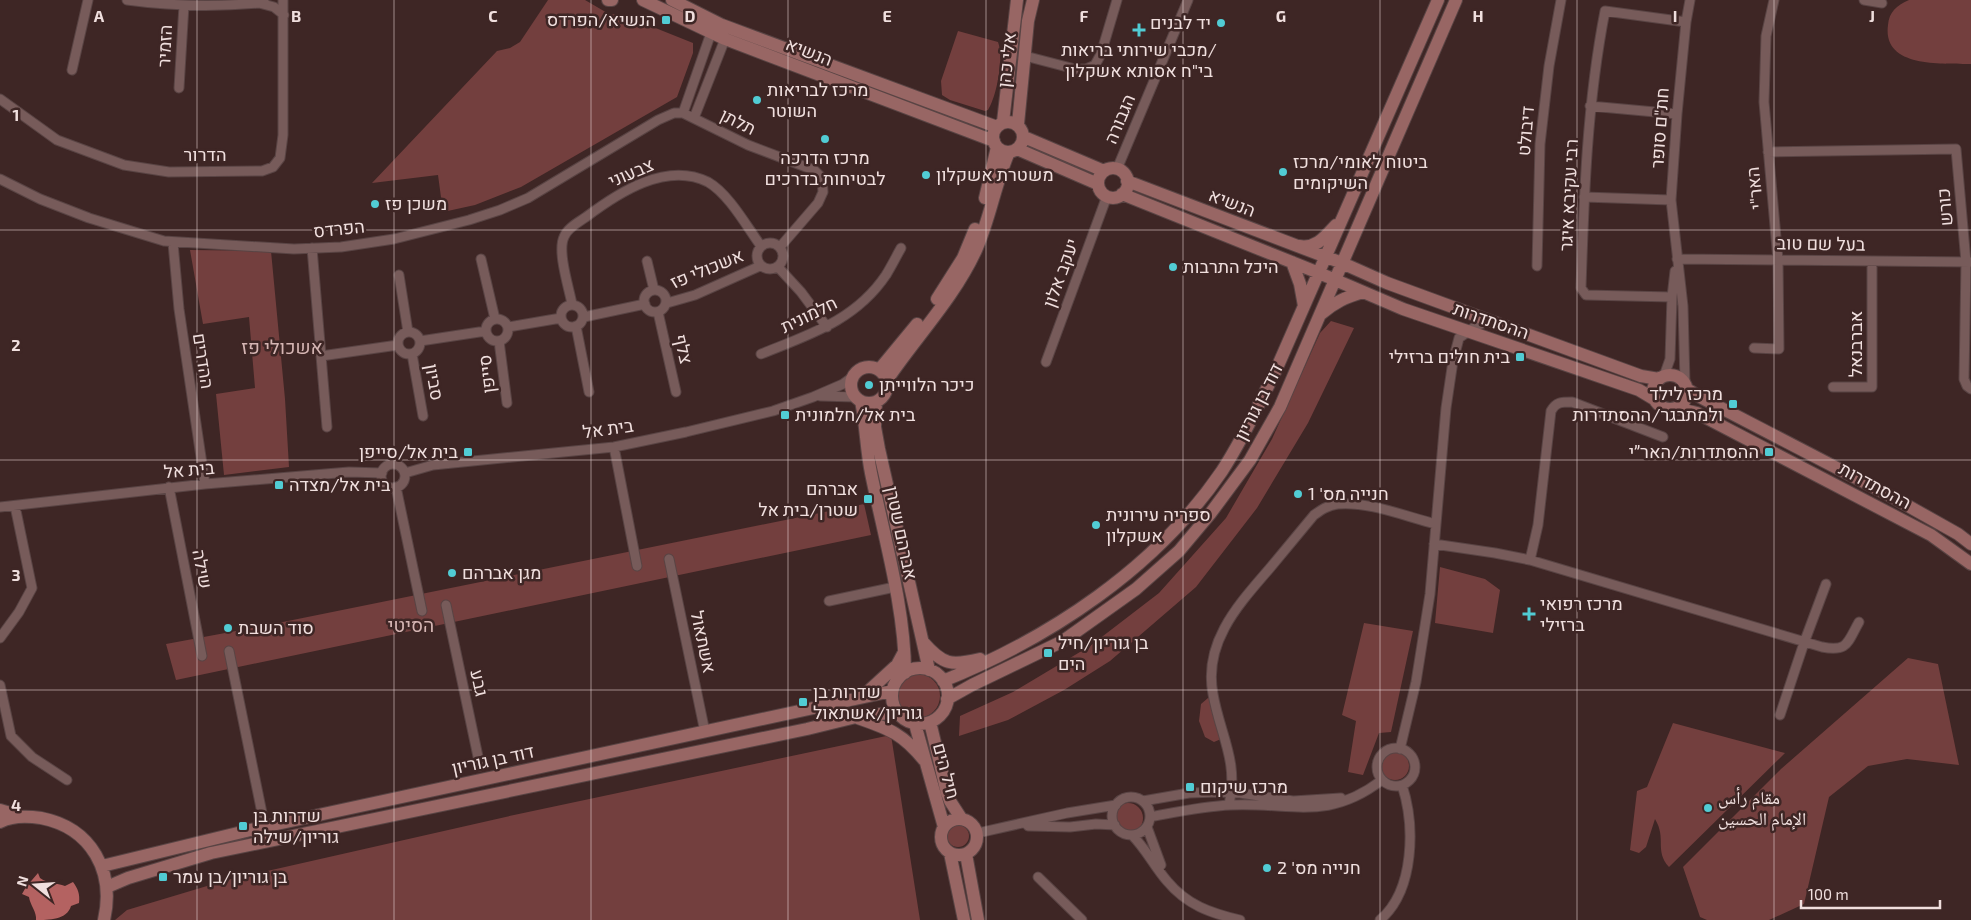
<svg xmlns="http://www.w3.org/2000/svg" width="1971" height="920" font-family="'Exo 2','Noto Naskh Arabic',Heebo,sans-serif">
  <rect width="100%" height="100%" fill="#3e2625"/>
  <!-- green -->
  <path fill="#733f3e" d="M548,0h37l24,14 14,1 70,28v10l-16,44 -156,90 -46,18 -32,7 -5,-37 -66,8 125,-132 13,-3 10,-6z
    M1909,0h62v64c-27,-1 -89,5 -83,-39 1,-13 9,-20 21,-25z
    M958,31l40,11c6,16 -1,53 -10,68l-3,1 -35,-11 -8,-5 -1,-14z
    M190,250l81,1 14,148 4,68 -65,8 -8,-81 39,-6 -6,-71 -46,7z
    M1331,321l23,7 -46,95 -51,85 -61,79 -86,74 -46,29 -56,30 -49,16 1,-20 53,-24 77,-46 69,-53 67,-75 46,-79 48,-106z
    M864,504l7,31 -695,145 -10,-36 107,-20z
    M1440,567l45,12 15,11 -7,43 -58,-10z
    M1364,623l49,8 -22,101 -12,1 -16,42 -15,-3 8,-51 -14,-6z
    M1908,658l30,6 21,101 -52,-6 -39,7 -39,31 -25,107 -35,16h-62l-7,-3 -17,-50 98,-98z
    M896 696a22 22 0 1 1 44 0a22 22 0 1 1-44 0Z
    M1208,698h4l9,41 -7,3 -9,-5 -6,-16 2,-17z
    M1673,723l112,30 -116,114c-15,-17 -2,-28 -14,-48l-9,28 -7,6 -9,-3 7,-59 10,-4z
    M891,735l29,185h-805l12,-10 100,-30 287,-65z
    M1381 766a14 14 0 1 1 28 0a14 14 0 1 1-28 0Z
    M1113 818a15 15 0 1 1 30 0a15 15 0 1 1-30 0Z
    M947 836a11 11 0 1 1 22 0a11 11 0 1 1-22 0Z"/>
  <!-- water -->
  <path fill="#b46261" d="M38,873l2,5c7,5 17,5 25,8l8,-4c5,7 7,12 6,21l-8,3c-4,14 -22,14 -35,14 1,-8 -6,-15 -7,-23l-7,-3 4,-7z"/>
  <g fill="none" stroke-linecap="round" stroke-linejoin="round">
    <!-- street casing -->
    <g stroke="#594444" stroke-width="11">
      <path id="street" d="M127,0c44,6 88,7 132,3l5,-3
        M1864,0l18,3
        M259,3l15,4 10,8
        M1025,56l50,13h11l9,-4 6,-11 16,-54
        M72,70l16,-70
        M179,88l5,-83
        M0,99l57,41 67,25 45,7 93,-1 11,-4 7,-9 3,-23v-135
        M1590,106l87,8
        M683,113l28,-80 4,-3
        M694,118l31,-79 -1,-5
        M1768,152l188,-3 10,113 -2,117 3,7 4,3
        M1117,169l71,-169
        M0,179l40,20 49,19 75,23 130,8 47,-2 53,-8 75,-19 31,-10 28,-12 130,-78 16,-7h9l65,32 66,25 8,8 1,14 -5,11 -38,44
        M1584,197l87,3
        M757 256a13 13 0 1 1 26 0a13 13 0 1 1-26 0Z
        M173,243l6,66 26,175
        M312,248l15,179
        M481,259l14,60
        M1677,259l294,3
        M647,261l7,29
        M1537,266l3,-122 9,-78 12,-66
        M778,267l23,25 26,35
        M399,275l9,57
        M644 301a11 11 0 1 1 22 0a11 11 0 1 1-22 0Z
        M1672,297l-86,-2 -5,-7c3,-93 6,-185 24,-277l81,11
        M667,303l28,-8 65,-29
        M572,304c-3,-16 -15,-53 -8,-67 3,-9 15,-15 22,-20 32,-24 80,-56 122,-35 21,12 39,45 53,64
        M561 316a11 11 0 1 1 22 0a11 11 0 1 1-22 0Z
        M658,312l18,80
        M584,317l61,-13
        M486 330a11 11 0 1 1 22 0a11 11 0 1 1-22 0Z
        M576,326l13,66
        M508,327l53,-9
        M398 343a11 11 0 1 1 22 0a11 11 0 1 1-22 0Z
        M420,341l66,-10
        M499,341l8,62
        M1754,348l25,1 -1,-89 -14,-158 2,-66 8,-36
        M412,354l11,62
        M761,354c47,-19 94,-33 125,-79 5,-8 10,-18 15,-27
        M321,356l77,-11
        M1046,362l61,-166
        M1664,376l6,-17 2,-62 3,-26
        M1685,383l-2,-77 -12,-106 6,-86 9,-92 4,-22
        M1833,387h39v-126
        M820,396l35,1
        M614,447l23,119
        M381 476a12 12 0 1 1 24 0a12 12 0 1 1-24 0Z
        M405,473l28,-8 181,-18 72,-15 87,-21 40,-14 30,-13 11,-8
        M169,487l33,169
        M396,487l26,124
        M0,507l205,-23 144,-12 33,1
        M1434,544l61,9 35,7 292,87c26,5 25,-4 37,-25
        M669,559l36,173
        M1530,560l8,-35 13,-114c5,-9 10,-9 21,-9l91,35
        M829,601l66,-14
        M446,605l34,161
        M0,638l19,-26 13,-24 -17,-82
        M229,651l33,162
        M0,685l11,51 21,21 35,23
        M1780,715l24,-72 22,-59
        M1377 767a19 19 0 1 1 38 0a19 19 0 1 1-38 0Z
        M1400,749l16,-67 14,-88 16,-186 7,-47 6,-23 17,-12 12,-5
        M1112 816a19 19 0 1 1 38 0a19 19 0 1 1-38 0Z
        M1143,801l46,-8 28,-1 23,1 53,8 48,-3
        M1229,805c10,-44 -9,-70 -16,-111 -10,-52 26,-90 57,-126 15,-18 29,-35 44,-53 7,-5 14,-10 24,-11 30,-3 69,13 98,20
        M1150,817c27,-5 54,-11 81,-12 61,-3 96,17 151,-25
        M1028,826l42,1 26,-3 19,1
        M1147,827l14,38
        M978,833l89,-20 49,-8
        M1132,835c14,14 22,31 35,46 20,24 43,32 73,39
        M1038,877l44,43
        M1380,920c35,-30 35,-95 22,-135"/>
    </g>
    <!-- secondary casing -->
    <g stroke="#594444" stroke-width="14">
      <path id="secondary" d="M608,0h4
        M643,0l82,39 269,102
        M672,0l50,25 275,102
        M993 137a15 15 0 1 1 30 0a15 15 0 1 1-30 0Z
        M1003,122l14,-122
        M1018,124l10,-103 5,-21
        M1024,137l80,34
        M1017,149l81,35
        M1098 183a15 15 0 1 1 30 0a15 15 0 1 1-30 0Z
        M1127,181l215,82 45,20 254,93 18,3
        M1122,194l197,79 84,36 236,81 15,9
        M985,198l12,-51
        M1299,246c17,3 26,-9 37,-21
        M1292,262l8,22 4,22
        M937,299l26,-41 12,-29
        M1321,314c14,-12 25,-17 42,-22
        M851 385a18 18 0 1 1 36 0a18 18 0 1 1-36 0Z
        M879,370l38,-46
        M1653 392a17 17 0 1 1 34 0a17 17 0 1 1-34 0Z
        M887,380c29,-43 67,-82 89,-130 14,-31 19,-66 33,-98
        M1687,389l13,8 185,96 73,41 13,10
        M861,401c5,24 5,48 10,72 13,64 34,135 34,200
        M876,402l-1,25 4,22 50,221
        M1677,408l20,5 234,122 40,29
        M923,642c20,23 28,24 57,17
        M892 696a28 28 0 1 1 56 0a28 28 0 1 1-56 0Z
        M943,681c107,-43 213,-113 279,-210 21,-32 37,-67 54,-101l162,-370
        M862,697l35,-32 7,-13
        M947,699l25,-14 91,-44 73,-52 43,-38 31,-37 40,-54 30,-53 176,-407
        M858,718c31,11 44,15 66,42
        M930,722l17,71 3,8 11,17
        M915,724l29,103
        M0,810l20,6
        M941 837a18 18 0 1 1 36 0a18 18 0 1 1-36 0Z
        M0,822c13,-7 28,-6 41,-4 51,10 74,54 63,102
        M950,853l14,67
        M966,854l12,66
        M102,866l161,-39 629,-136
        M107,887l21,-9 83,-25 596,-124 49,-12 41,-5"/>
    </g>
    <!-- street -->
    <use href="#street" stroke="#775b5a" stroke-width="9"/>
    <!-- secondary -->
    <use href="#secondary" stroke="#986664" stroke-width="12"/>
  </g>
  <!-- grid -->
  <path fill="none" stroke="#f0dfde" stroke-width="1" stroke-opacity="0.55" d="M197,0v920M394,0v920M591,0v920M788,0v920M986,0v920M1183,0v920M1380,0v920M1577,0v920M1774,0v920M0,230h1971M0,460h1971M0,690h1971"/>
  <!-- markers -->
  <g fill="#51ccd4" stroke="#3e2625" stroke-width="2">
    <rect x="661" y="15" width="10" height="10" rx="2.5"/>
    <circle cx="1221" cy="23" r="5"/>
    <path d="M1136.5 22.5h5v5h5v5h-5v5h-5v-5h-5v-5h5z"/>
    <circle cx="757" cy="100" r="5"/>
    <circle cx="825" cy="139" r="5"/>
    <circle cx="1283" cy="172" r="5"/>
    <circle cx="926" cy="175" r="5"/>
    <circle cx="375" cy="204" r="5"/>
    <circle cx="1173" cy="267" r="5"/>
    <rect x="1515" y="352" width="10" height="10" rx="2.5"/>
    <circle cx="869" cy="385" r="5"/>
    <rect x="1728" y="399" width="10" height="10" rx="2.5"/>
    <rect x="780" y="410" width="10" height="10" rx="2.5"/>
    <rect x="463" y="447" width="10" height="10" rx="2.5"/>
    <rect x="1764" y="447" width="10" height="10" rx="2.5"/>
    <rect x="274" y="480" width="10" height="10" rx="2.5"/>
    <circle cx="1298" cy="494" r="5"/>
    <rect x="863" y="494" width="10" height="10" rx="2.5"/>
    <circle cx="1096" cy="525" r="5"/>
    <circle cx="452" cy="573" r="5"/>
    <path d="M1526.5 606.5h5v5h5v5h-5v5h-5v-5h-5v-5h5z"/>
    <circle cx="228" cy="628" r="5"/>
    <rect x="1043" y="648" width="10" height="10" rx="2.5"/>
    <rect x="798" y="697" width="10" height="10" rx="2.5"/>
    <rect x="1185" y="782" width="10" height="10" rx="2.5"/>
    <circle cx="1708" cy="808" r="5"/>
    <rect x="238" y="821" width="10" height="10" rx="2.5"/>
    <circle cx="1267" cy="868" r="5"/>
    <rect x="158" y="872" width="10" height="10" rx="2.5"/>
  </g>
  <g text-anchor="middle" stroke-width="5" stroke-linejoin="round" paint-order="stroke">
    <!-- poi labels -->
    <g font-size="18" fill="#f0dfde" stroke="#3e2625" text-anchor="start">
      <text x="656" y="26" text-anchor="end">הנשיא/הפרדס</text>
      <text x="1211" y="29" text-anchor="end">יד לבנים</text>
      <text x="1139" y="56" text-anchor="middle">מכבי שירותי בריאות/<tspan x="1139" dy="21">בי"ח אסותא אשקלון</tspan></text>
      <text x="767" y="96">מרכז לבריאות<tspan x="767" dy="21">השוטר</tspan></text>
      <text x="825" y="164" text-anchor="middle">מרכז הדרכה<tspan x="825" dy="21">לבטיחות בדרכים</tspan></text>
      <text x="1293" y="168">ביטוח לאומי/מרכז<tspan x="1293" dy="21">השיקומים</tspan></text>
      <text x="936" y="181">משטרת אשקלון</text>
      <text x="385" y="210">משכן פז</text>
      <text x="1183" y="273">היכל התרבות</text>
      <text x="1510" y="363" text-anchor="end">בית חולים ברזילי</text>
      <text x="879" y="391">כיכר הלווייתן</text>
      <text x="1723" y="400" text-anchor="end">מרכז לילד<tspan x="1723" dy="21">ולמתבגר/ההסתדרות</tspan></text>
      <text x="795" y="421">בית אל/חלמונית</text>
      <text x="458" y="458" text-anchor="end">בית אל/סייפן</text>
      <text x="1759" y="458" text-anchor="end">ההסתדרות/האר״י</text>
      <text x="289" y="491">בית אל/מצדה</text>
      <text x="858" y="495" text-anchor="end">אברהם<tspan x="858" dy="21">שטרן/בית אל</tspan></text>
      <text x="1308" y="500">חנייה מס' 1</text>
      <text x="1106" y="521">ספריה עירונית<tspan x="1106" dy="21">אשקלון</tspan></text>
      <text x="462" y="579">מגן אברהם</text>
      <text x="1540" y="610">מרכז רפואי<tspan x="1540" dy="21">ברזילי</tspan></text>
      <text x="238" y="634">סוד השבת</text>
      <text x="1058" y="649">בן גוריון/חיל<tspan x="1058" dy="21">הים</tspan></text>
      <text x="813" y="698">שדרות בן<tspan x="813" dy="21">גוריון/אשתאול</tspan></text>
      <text x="1200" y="793">מרכז שיקום</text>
      <text x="1718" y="804">مقام رأس<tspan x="1718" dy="21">الإمام الحسين</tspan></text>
      <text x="253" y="822">שדרות בן<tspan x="253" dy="21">גוריון/שילה</tspan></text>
      <text x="1277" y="874">חנייה מס' 2</text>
      <text x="173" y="883">בן גוריון/בן עמר</text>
    </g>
    <!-- street labels -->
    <g font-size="18" fill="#f0dfde" stroke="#3e2625">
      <text transform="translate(165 46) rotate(-87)" y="6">הזמיר</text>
      <text transform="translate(809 52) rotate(21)" y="6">הנשיא</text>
      <text transform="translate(1007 60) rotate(-84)" y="6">אלי כהן</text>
      <text transform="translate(1120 119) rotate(-67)" y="6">הגבורה</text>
      <text transform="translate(738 122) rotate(26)" y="6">תלתן</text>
      <text transform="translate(1660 128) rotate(-86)" y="6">חת"ם סופר</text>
      <text transform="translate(1526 131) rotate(-85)" y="6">דיבולט</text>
      <text x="205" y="161">הדרור</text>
      <text transform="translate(631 173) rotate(-23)" y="6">צבעוני</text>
      <text transform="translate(1755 188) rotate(-96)" y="6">האר"י</text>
      <text transform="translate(1569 195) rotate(-87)" y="6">רבי עקיבא איגר</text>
      <text transform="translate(1232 203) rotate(21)" y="6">הנשיא</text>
      <text transform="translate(1945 207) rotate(-95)" y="6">כורש</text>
      <text transform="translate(339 229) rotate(-6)" y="6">הפרדס</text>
      <text transform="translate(1821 244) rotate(1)" y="6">בעל שם טוב</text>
      <text transform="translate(707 269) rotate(-22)" y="6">אשכולי פז</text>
      <text transform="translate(1061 273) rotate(-70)" y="6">יעקב אלון</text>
      <text transform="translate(809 315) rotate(-26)" y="6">חלמונית</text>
      <text transform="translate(1491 321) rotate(19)" y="6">ההסתדרות</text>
      <text transform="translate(1856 344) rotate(-90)" y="6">אברבנאל</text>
      <text transform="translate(683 349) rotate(77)" y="6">צלף</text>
      <text transform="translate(203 361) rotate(81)" y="6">ההדרים</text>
      <text transform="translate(487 374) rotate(-97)" y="6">סייפן</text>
      <text transform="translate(434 382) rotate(80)" y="6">סביון</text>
      <text transform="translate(1259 402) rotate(-63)" y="6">דוד בן גוריון</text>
      <text transform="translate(608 429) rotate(-8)" y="6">בית אל</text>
      <text transform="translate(189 470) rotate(-5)" y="6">בית אל</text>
      <text transform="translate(1875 486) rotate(28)" y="6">ההסתדרות</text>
      <text transform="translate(901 533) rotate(78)" y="6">אברהם שטרן</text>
      <text transform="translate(202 569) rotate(79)" y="6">שילה</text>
      <text transform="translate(703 642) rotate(78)" y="6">אשתאול</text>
      <text transform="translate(479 683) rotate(78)" y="6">גבע</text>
      <text transform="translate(493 760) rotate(-12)" y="6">דוד בן גוריון</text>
      <text transform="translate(946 771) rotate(75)" y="6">חיל הים</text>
    </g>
    <!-- neighbourhood labels -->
    <g font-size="19" fill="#d5b5b3" stroke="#3e2625">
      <text x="282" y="354">אשכולי פז</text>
      <text x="411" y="632">הסיטי</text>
    </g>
  </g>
  <g font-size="16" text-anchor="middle" font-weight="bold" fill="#f0dfde" stroke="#3e2625" stroke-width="5" stroke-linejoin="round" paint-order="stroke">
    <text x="99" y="22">A</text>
    <text x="296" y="22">B</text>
    <text x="493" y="22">C</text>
    <text x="690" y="22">D</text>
    <text x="887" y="22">E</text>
    <text x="1084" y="22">F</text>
    <text x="1281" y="22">G</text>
    <text x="1478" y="22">H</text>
    <text x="1675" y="22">I</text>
    <text x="1872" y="22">J</text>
    <text x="16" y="121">1</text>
    <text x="16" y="351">2</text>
    <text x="16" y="581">3</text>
    <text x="16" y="811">4</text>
  </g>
  <!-- north arrow -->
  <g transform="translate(35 885) rotate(287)" stroke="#3e2625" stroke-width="4" paint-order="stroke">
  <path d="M0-4L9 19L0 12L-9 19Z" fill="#f0dfde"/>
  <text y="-8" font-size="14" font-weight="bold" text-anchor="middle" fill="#f0dfde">N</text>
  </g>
  <!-- scale -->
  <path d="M1801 900v8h139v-8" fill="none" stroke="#f0dfde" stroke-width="2.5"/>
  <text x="1808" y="900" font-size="15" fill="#f0dfde" stroke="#3e2625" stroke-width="4" paint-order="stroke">100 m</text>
</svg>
